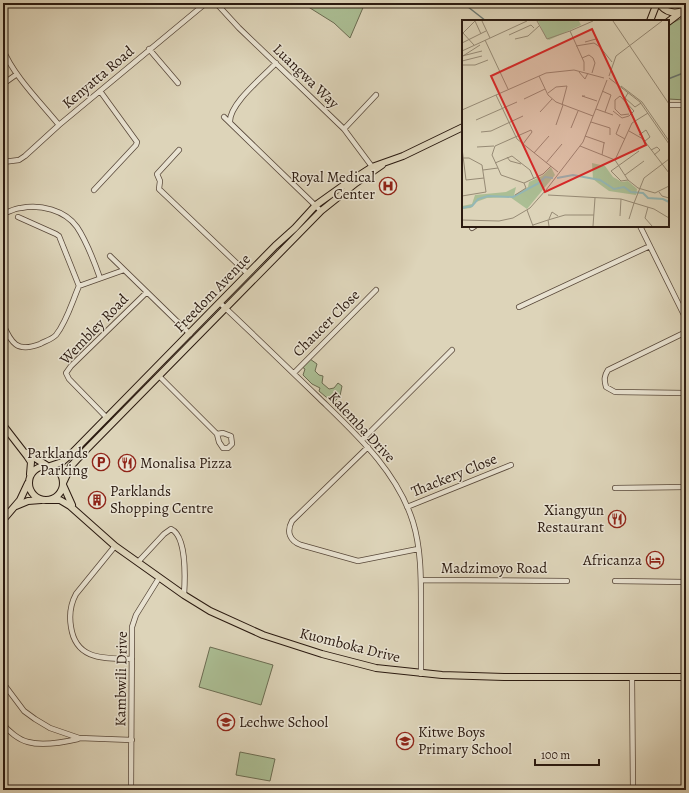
<svg xmlns="http://www.w3.org/2000/svg" width="689" height="793" viewBox="0 0 689 793" font-family="Alegreya,serif">
<style>
.green{fill:#abbe94;stroke:#6b6c52}
.lines{fill:none;stroke-linecap:round;stroke-linejoin:round}
.stream{stroke:#6a7873;stroke-width:1.5}
.minor-casing{stroke:#58483a;stroke-width:6}
.major-casing{stroke:#2b1a10;stroke-width:8}
.minor{stroke:#e9e3d2;stroke-width:4.5}
.major{stroke:#ddd4b9;stroke-width:6}
.labels{text-anchor:middle;stroke-width:3;stroke-linejoin:round;paint-order:stroke}
.street-label{font-size:15px;fill:#2b1a10;stroke:#e9e3d2}
.poi-label{font-size:15px;fill:#2b1a10;stroke:#e9e3d2;text-anchor:end}
.inset-river{fill:none;stroke:#94b7b5;stroke-width:2}
.inset-road{fill:none;stroke:#968a75;stroke-width:1}
.view{fill:#d62828;fill-opacity:0.15;stroke:#d62828;stroke-width:2}
.inset-edge{fill:none;stroke:#2b1a10;stroke-width:2}
</style>
<rect width="100%" height="100%" fill="#ddd4b9"/>
<filter id="stains"><feTurbulence type="fractalNoise" baseFrequency=".005" numOctaves="4"/><feColorMatrix values="0 0 0 0 .2 0 0 0 0 .09 0 0 0 0 .02 0 0 0 .5 -.17"/></filter>
<radialGradient id="worn" r=".72"><stop offset=".6" stop-color="#630" stop-opacity="0"/><stop offset="1" stop-color="#630" stop-opacity=".3"/></radialGradient>
<!-- green -->
<path class="green" d="M302 3H365L350 38 334 23Z
M686 16V100L668 99V25Z
M310 359 317 364 315 371 319 375 323 376 322 383 329 389 334 388 338 383 342 386 340 396 333 403 319 391 320 388 312 384 303 375 305 369 302 367Z
M210 647 273 665 261 705 199 687Z
M240 752 275 759 270 781 236 775Z"/>
<g class="lines">
<!-- stream -->
<path class="stream" d="M463 3 486 21
M668 79 686 72"/>
<defs>
<path id="minor" d="M216 3 239 28 344 129 373 168
M3 49C12 74 42 104 59 125
M149 49 178 83
M3 84 17 74
M668 105H686
M224 117 321 211
M230 122C229 104 263 77 276 63
M344 129 376 95
M179 150 157 174 160 181 159 189 248 274
M3 162 19 160 25 156 59 125 206 3
M94 190 136 145 137 142 100 91
M3 214C9 212 15 208 21 208 40 204 65 210 77 227 87 242 94 261 100 278
M640 226 686 319
M472 228 475 226
M110 256 190 334
M79 286 124 270
M220 303C253 334 286 366 319 398 356 434 397 471 413 522 421 548 421 577 421 604 421 627 421 650 421 674
M519 307 650 246
M3 324C11 343 17 353 40 344 45 341 51 340 56 335 67 321 72 302 79 286L59 236 56 234 18 217
M686 332 608 370C604 376 604 380 606 387L615 392 686 393
M294 373 376 290
M159 376 217 434
M107 418 69 379 66 373 71 366 147 292
M223 433 231 436 232 444 228 448H223L219 442 217 434Z
M362 440 452 350
M368 447 292 521C286 532 290 541 301 545L358 561 418 549
M615 488 686 487
M407 507 511 465
M115 546 76 594C70 605 69 615 71 627 76 661 105 658 132 659
M138 562 164 534 171 529C187 536 185 580 184 595
M421 580 567 581
M615 581 686 582
M632 678 633 790
M3 683 24 711 35 719 50 728 79 738 132 740
M3 724C8 731 19 740 28 742 42 746 65 742 78 739
M131 790 132 627 136 615 159 578"/>
<path id="major" d="M659 3C665 13 676 15 686 9
M650 21 657 3
M668 22 681 12
M3 425 27 456 31 462 30 474
M27 453 46 465
M29 483a17 17 0 1 1 34 0a17 17 0 1 1-34 0Z
M50 466 62 462 70 455 275 246 295 228 316 205 344 185 372 167 403 156 463 127
M63 483 71 466 83 453 321 211 356 183 382 165
M63 485 72 505
M48 500H60L70 506 115 546 184 595 210 611 263 635 322 654 376 668 442 675 504 677H686
M16 506 28 501 41 500
M3 520 20 500 28 483"/>
</defs>
<!-- minor casing -->
<use href="#minor" class="minor-casing"/>
<!-- major casing -->
<use href="#major" class="major-casing"/>
<!-- minor -->
<use href="#minor" class="minor"/>
<!-- major -->
<use href="#major" class="major"/>
</g>
<!-- icons -->
<defs>
<symbol id="hospital-ring" viewBox="-11 -11 22 22"><circle r="9.5" fill="#e9e3d2" stroke="#8f2418" stroke-width="1.5"/><path d="M-5-5h3v3.5h4V-5h3V5h-3V1.5h-4V5h-3Z" fill="#8f2418"/></symbol>
<symbol id="parking-ring" viewBox="-11 -11 22 22"><circle r="9.5" fill="#e9e3d2" stroke="#8f2418" stroke-width="1.5"/><path d="M-3.5-5.5H1a3.5 3.5 0 0 1 0 7H-1V5.5H-3.5ZM-1-3.4V-.6H.8a1.4 1.4 0 0 0 0-2.8Z" fill="#8f2418"/></symbol>
<symbol id="restaurant-ring" viewBox="-11 -11 22 22"><circle r="9.5" fill="#e9e3d2" stroke="#8f2418" stroke-width="1.5"/><path d="M-5-6h1v4h1v-4h1v4h1v-4h1v5L-1.5 .5V6h-2V.5L-5-1ZM5-6V6H3V1.5H1.5Q1.5-4 5-6Z" fill="#8f2418"/></symbol>
<symbol id="building-ring" viewBox="-11 -11 22 22"><circle r="9.5" fill="#e9e3d2" stroke="#8f2418" stroke-width="1.5"/><path d="M-4-6H4V6H1V3H-1V6H-4ZM-2.5-4.3h1.7v1.8h-1.7ZM.8-4.3h1.7v1.8H.8ZM-2.5-1h1.7V.8h-1.7ZM.8-1h1.7V.8H.8Z" fill="#8f2418"/></symbol>
<symbol id="hotel-ring" viewBox="-11 -11 22 22"><circle r="9.5" fill="#e9e3d2" stroke="#8f2418" stroke-width="1.5"/><path d="M-6-4.5h1.5V1H6V5H4.5V3h-9V5H-6ZM-4 0a1.8 1.8 0 1 1 3.6 0ZM.5 0V-2.5h3Q6-2.5 6 0Z" fill="#8f2418"/></symbol>
<symbol id="school-ring" viewBox="-11 -11 22 22"><circle r="9.5" fill="#e9e3d2" stroke="#8f2418" stroke-width="1.5"/><path d="M0-5L7-2L0 1L-7-2ZM-4 1L0 2.5L4 1V4Q0 6-4 4Z" fill="#8f2418"/></symbol>
</defs>
<g fill-rule="evenodd">
<use href="#hospital-ring" x="378" y="176" width="20" height="20"/>
<use href="#parking-ring" x="91" y="452" width="20" height="20"/>
<use href="#restaurant-ring" x="117" y="453" width="20" height="20"/>
<use href="#building-ring" x="87" y="490" width="20" height="20"/>
<use href="#restaurant-ring" x="607" y="509" width="20" height="20"/>
<use href="#hotel-ring" x="645" y="550" width="20" height="20"/>
<use href="#school-ring" x="216" y="712" width="20" height="20"/>
<use href="#school-ring" x="395" y="731" width="20" height="20"/>
</g>
<g class="labels">
<!-- street labels -->
<g class="street-label">
<text transform="translate(306 76) rotate(44)" y="5">Luangwa Way</text>
<text transform="translate(98 77) rotate(-40)" y="5">Kenyatta Road</text>
<text transform="translate(212 293) rotate(-46)" y="5">Freedom Avenue</text>
<text transform="translate(326 323) rotate(-45)" y="5">Chaucer Close</text>
<text transform="translate(94 329) rotate(-46)" y="5">Wembley Road</text>
<text transform="translate(362 427) rotate(47)" y="5">Kalemba Drive</text>
<text transform="translate(454 475) rotate(-22)" y="5">Thackery Close</text>
<text x="494" y="573">Madzimoyo Road</text>
<text transform="translate(350 645) rotate(14)" y="5">Kuomboka Drive</text>
<text transform="translate(121 679) rotate(-89)" y="5">Kambwili Drive</text>
</g>
<!-- poi labels -->
<g class="poi-label">
<text x="375" y="182">Royal Medical<tspan x="375" dy="17">Center</tspan></text>
<text x="88" y="458">Parklands<tspan x="88" dy="17">Parking</tspan></text>
<text x="140" y="468" text-anchor="start">Monalisa Pizza</text>
<text x="110" y="496" text-anchor="start">Parklands<tspan x="110" dy="17">Shopping Centre</tspan></text>
<text x="604" y="515">Xiangyun<tspan x="604" dy="17">Restaurant</tspan></text>
<text x="642" y="565">Africanza</text>
<text x="239" y="727" text-anchor="start">Lechwe School</text>
<text x="418" y="737" text-anchor="start">Kitwe Boys<tspan x="418" dy="17">Primary School</tspan></text>
</g>
</g>
<!-- overview -->
<g transform="translate(462 20)">
<rect width="207" height="207" fill="#ddd4b9"/>
<path d="M76 1H117L119 5 87 20 84 18ZM130 143 143 146 151 157 160 162 166 161 175 169 174 175 147 171 136 163 131 159ZM89 147 93 155 65 189 48 177 25 178 14 182 9 188 0 189V186L10 184 13 175 44 172 54 167 52 176 66 167 67 162 80 156Z" fill="#abbe94"/>
<path class="inset-river" d="M95 158 111 155 138 160 152 169 162 167 169 172 181 173 186 178 201 179 207 182M0 188 10 186 16 179 26 176 51 177 77 163 83 157 91 158"/>
<path class="inset-road" d="M20 1 28 18M75 1 85 19 108 11 122 42V51M151 1 207 84M108 11 131 1M1 13 13 1 19 14M1 13 12 25M47 15 69 5 72 8M53 19 66 16 77 6M23 20 46 69M123 22 134 19 137 25M0 23 24 11M114 26 132 23 138 27 150 42M0 31 65 1M0 36 20 31M1 36 18 25M120 38 127 35 131 38 133 43 130 53M0 41 20 36M0 45H13L26 40M117 52 123 59 126 53M77 56 86 75 94 82 131 96M147 56 154 36 200 1M147 58 178 82 207 124M159 66 180 82 207 121M140 71 149 75 143 92M86 73 94 67 105 66 100 85M166 73 163 78 173 87 179 83M34 75 55 119 96 152M123 76H120L135 81M62 79 83 69M134 89 151 95M0 90 84 53 112 50 142 58M151 91 160 98 167 96 172 91 158 76 153 80V89L159 95 167 94M78 92 90 79M14 100 55 82M129 102 148 108V115M158 104 154 114 163 119M94 105 101 85M109 108 116 91M167 111 181 119 207 153M19 112 29 111 61 96M177 115 184 110 188 117 183 121M123 116 143 123M118 126 153 140 166 160 176 168 193 173 207 166M15 127 32 126M0 128 4 160 22 158M189 130 195 127 198 130 192 135M72 133 87 116M140 135 142 123M45 137 48 141 59 144M0 138H7L20 145 24 172 0 176M153 140 170 103 186 93M33 143 50 136 68 150 72 159M84 143 100 124M36 148 30 135 33 126 69 110 70 112 61 124M21 150 36 148 39 155 62 163 81 154 89 146M163 155 182 141M166 160 159 161 149 151 177 131M84 170 121 122 145 60M197 172 200 176 207 178M53 175 64 168 62 163M86 175 159 179 192 189 207 198M172 183 182 158 207 139M186 187 183 198 190 206M65 190 71 206M158 196 159 179M87 199 90 192 96 196M167 199 172 183M0 200 37 201 51 198 68 188 83 171M86 200 103 195H132M71 205 86 200 87 206M131 206 133 178"/>
<path class="view" d="M130 9 184 125 83 172 29 56Z"/>
<rect width="207" height="207" class="inset-edge"/>
</g>
<!-- margin -->
<rect width="689" height="793" fill="none" stroke="#ddd4b9" stroke-width="16"/>
<rect x="4" y="4" width="681" height="785" fill="none" stroke="#2b1a10" stroke-width="2"/>
<rect x="8" y="8" width="673" height="777" fill="none" stroke="#2b1a10"/>
<!-- scale -->
<path d="M535 759v6h64v-6" fill="none" stroke="#2b1a10" stroke-width="2"/>
<text x="541" y="759" font-size="12" fill="#2b1a10" stroke="#e9e3d2" stroke-width="3" paint-order="stroke">100 m</text>
<rect width="100%" height="100%" filter="url(#stains)"/>
<rect width="100%" height="100%" fill="url(#worn)"/>
</svg>
